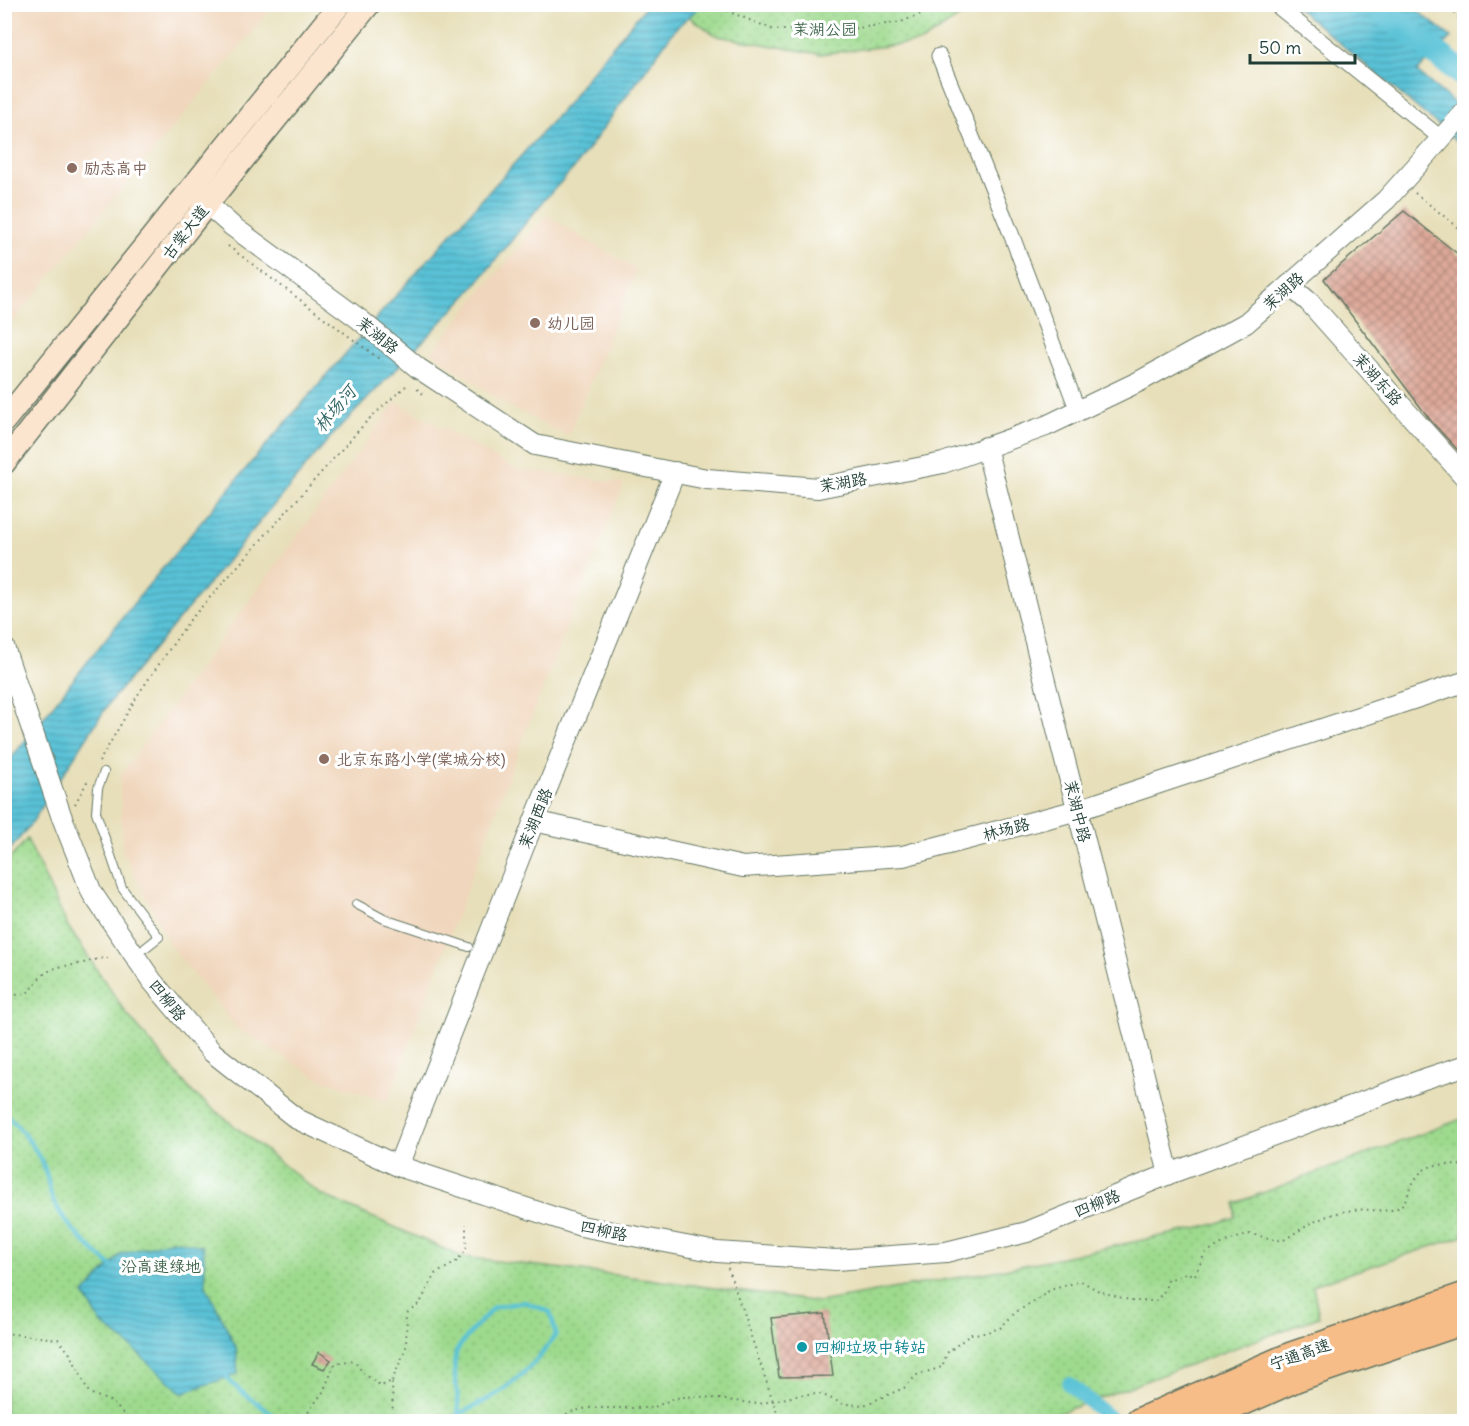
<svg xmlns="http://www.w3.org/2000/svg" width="1469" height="1426" viewBox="0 0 1469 1426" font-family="Delius,'LXGW WenKai TC',sans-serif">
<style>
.built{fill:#f0d6bc}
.park{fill:url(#park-dots);stroke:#5e8c61;stroke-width:1.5}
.water{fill:url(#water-rules);stroke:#3c8086;stroke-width:1.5}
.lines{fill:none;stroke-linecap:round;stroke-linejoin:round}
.stream{stroke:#5ac2d7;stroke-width:4.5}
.canal{stroke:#5ac2d7;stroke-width:15}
.river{stroke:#5ac2d7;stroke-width:26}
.building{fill:url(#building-cross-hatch)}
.service-casing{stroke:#657663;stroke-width:10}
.minor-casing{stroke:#657663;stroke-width:17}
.tertiary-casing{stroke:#657663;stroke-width:22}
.secondary-casing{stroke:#657663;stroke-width:25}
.motorway-casing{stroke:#657663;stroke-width:31}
.path{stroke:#657663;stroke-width:2;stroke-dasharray:1.5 4.5;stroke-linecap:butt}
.service{stroke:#fff;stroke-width:8}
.minor{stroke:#fff;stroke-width:15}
.tertiary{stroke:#fff;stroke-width:20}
.secondary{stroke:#fce5cf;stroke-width:22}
.motorway{stroke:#f7bd88;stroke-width:28}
.education-dot{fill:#8d6e63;stroke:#fff;stroke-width:2}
.culture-dot{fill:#0f9aa8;stroke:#fff;stroke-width:2}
.labels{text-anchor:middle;stroke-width:6;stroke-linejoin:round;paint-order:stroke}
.park-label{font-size:16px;fill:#3f644a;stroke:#fff}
.education-label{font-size:16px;fill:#785e54;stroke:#fff;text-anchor:start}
.street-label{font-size:16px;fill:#1f3d34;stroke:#fff}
.culture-label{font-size:16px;fill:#0d838f;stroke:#fff;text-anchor:start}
.water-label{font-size:18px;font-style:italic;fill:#316565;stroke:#fff}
</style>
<defs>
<pattern id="park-dots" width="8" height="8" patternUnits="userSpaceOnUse" patternTransform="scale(1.5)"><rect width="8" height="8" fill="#9eda8e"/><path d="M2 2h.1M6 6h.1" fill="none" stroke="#88bc7b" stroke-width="1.8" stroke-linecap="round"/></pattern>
<pattern id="water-rules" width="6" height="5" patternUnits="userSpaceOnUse" patternTransform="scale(1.5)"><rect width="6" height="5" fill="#5ac2d7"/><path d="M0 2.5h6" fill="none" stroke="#4a9faf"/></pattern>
<pattern id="building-cross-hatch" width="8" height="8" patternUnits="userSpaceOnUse" patternTransform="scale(1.5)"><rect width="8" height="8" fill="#dea99a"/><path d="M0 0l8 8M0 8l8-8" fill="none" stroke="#b38b7e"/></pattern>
</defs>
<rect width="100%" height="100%" fill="#fff"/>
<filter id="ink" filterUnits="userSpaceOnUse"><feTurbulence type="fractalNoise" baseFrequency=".0167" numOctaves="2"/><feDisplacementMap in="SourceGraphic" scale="12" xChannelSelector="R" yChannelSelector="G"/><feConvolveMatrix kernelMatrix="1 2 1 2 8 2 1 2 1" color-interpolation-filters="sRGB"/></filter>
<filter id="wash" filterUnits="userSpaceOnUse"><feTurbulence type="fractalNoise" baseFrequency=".008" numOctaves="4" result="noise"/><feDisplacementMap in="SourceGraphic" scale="24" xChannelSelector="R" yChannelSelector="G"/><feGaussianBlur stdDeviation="1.35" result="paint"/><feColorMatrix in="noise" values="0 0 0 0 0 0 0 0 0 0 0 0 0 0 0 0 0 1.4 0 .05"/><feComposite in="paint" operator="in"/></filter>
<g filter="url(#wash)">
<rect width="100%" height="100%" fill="#e7dfb9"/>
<!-- built -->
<path class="built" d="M5 4 274 5 5 331 4 5Z
M546 216 637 270 568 436 505 404 432 352 479 294Z
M396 402 515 469 624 483 521 743 388 1102 316 1077 237 1028 170 945 123 851 120 776Z"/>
<!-- park -->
<path class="park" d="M672 5H978L921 42 820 54 717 36Z
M27 839 67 925 126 1013 193 1093 320 1194 462 1257 633 1277 819 1302 1000 1270 1209 1226 1235 1217V1203L1464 1118V1236L1313 1285 1319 1317 1037 1421 5 1422 4 865Z"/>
<!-- water -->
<path class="water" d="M647 5H702L676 28 575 167 545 199 469 293 328 440 109 703 31 824 5 856V766L142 593 254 459 393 299 570 101 587 77Z
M1294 5H1410L1451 37 1417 72 1464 111V147Z
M173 1240 203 1246 206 1286 236 1347 238 1374 182 1393 123 1340 101 1323 84 1294 121 1254Z"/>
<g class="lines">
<!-- stream -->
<path class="stream" d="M4 1112C21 1129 39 1150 46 1173 49 1183 49 1195 55 1204 70 1231 91 1249 114 1268
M224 1373C238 1395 263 1403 280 1422
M456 1422C464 1405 450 1375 456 1353 458 1344 486 1316 494 1307L525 1302 550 1312 556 1334C531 1373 501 1395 459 1414"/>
<!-- canal -->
<path class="canal" d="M1069 1384 1114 1422"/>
<!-- river -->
<path class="river" d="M1374 4 1464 75"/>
</g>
<g id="blocks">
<!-- building -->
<path class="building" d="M1404 211 1464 259V457L1431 421 1324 279Z
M825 1313 833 1376 779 1377 771 1318Z
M319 1352 331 1360 324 1369 312 1364Z"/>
</g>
</g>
<g filter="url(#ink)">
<use href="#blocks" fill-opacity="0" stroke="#657663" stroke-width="1.5"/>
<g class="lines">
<defs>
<path id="service" d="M104 772 98 788 96 812 122 888 159 937 145 948
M356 904 384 919 469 947"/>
<path id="minor" d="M1275 4 1442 139
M939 56 1010 231 1078 411"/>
<path id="tertiary" d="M197 195 232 226 359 319 418 368 535 445 707 479 818 488 943 463 1046 426 1140 381 1246 323 1386 200 1464 113
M1289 285 1309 302 1464 476
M986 447 1169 1174
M4 647 61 815 92 893 152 981 212 1052 297 1119 398 1166 581 1226 717 1252 836 1260 946 1252 1027 1232 1169 1174 1424 1079 1464 1066
M534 821 743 867 903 856 1078 810 1464 682
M398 1166 534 821 675 472"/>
<path id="secondary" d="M4 421 340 4
M4 463 207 204 369 4"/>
<path id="motorway" d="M1140 1422 1290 1357 1464 1297
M1195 1422 1297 1377 1464 1320"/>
</defs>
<!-- service casing -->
<use href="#service" class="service-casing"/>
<!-- minor casing -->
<use href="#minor" class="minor-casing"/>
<!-- tertiary casing -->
<use href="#tertiary" class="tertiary-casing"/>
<!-- secondary casing -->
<use href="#secondary" class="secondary-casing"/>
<!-- motorway casing -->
<use href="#motorway" class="motorway-casing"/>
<!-- path -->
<path class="path" d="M710 4 772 29 822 33 901 22 945 4
M1445 4 1460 19
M1415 193 1464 232
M228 246 382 361
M417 389 426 396
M99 762 139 693 189 621 367 421 409 383
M75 804 88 780
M4 994C41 999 27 981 51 970 61 965 70 966 79 964 89 962 97 958 108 958
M728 1268 780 1422
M4 1333 58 1339 71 1355 89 1393 112 1402 132 1422
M392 1381 406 1348 407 1312 420 1303 435 1274 455 1263 466 1250V1224
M301 1422 323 1392 335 1364 354 1361 363 1373 381 1386 392 1381 393 1422
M550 1422 571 1412 587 1408H652L675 1398 696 1396 758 1404 805 1394H821L843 1404 864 1405 904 1388 917 1375 942 1367 947 1353 971 1334 984 1333 1000 1328 1016 1312 1037 1300 1050 1290 1081 1281 1099 1291 1132 1301H1156L1165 1290 1167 1281 1186 1273 1195 1275 1205 1253 1225 1242 1250 1234 1282 1241C1307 1226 1322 1214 1353 1210 1367 1208 1380 1213 1395 1209 1413 1204 1406 1170 1437 1165 1446 1164 1455 1166 1464 1165"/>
<!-- service -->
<use href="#service" class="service"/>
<!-- minor -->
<use href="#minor" class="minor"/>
<!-- tertiary -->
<use href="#tertiary" class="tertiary"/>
<!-- secondary -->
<use href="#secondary" class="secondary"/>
<!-- motorway -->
<use href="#motorway" class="motorway"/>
</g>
</g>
<!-- markers -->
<g class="education-dot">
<circle cx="72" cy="168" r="6"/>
<circle cx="535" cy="323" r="6"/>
<circle cx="324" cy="759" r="6"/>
</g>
<circle class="culture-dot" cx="802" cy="1347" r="6"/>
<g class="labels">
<!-- park labels -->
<g class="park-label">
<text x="825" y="35">茉湖公园</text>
<text x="161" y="1272">沿高速绿地</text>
</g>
<!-- education labels -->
<g class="education-label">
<text x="84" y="174">励志高中</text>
<text x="547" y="329">幼儿园</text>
<text x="336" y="765">北京东路小学(棠城分校)</text>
</g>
<!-- street labels -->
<g class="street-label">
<text transform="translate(185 232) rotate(-52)" y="6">古棠大道</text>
<text transform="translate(1283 291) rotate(-42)" y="6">茉湖路</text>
<text transform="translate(378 335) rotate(39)" y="6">茉湖路</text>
<text transform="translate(1378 379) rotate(48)" y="6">茉湖东路</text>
<text transform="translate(843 482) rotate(-10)" y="6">茉湖路</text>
<text transform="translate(1078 811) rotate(76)" y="6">茉湖中路</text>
<text transform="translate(535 818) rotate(-68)" y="6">茉湖西路</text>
<text transform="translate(1006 829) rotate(-15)" y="6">林场路</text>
<text transform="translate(168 1000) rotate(51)" y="6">四柳路</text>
<text transform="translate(1097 1203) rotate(-22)" y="6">四柳路</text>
<text transform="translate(604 1230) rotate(12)" y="6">四柳路</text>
<text transform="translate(1300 1354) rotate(-20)" y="6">宁通高速</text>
</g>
<!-- culture labels -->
<g class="culture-label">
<text x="814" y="1353">四柳垃圾中转站</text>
</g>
<!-- water labels -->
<g class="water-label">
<text transform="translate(335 409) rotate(-50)" y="6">林场河</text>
</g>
</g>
<!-- margin -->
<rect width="1469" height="1426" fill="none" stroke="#fff" stroke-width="24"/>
<!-- scale -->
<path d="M1250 54v9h105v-9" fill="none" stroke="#1f3d34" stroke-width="3"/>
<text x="1259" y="54" font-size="18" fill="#1f3d34" stroke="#ffffff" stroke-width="4.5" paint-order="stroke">50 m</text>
</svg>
